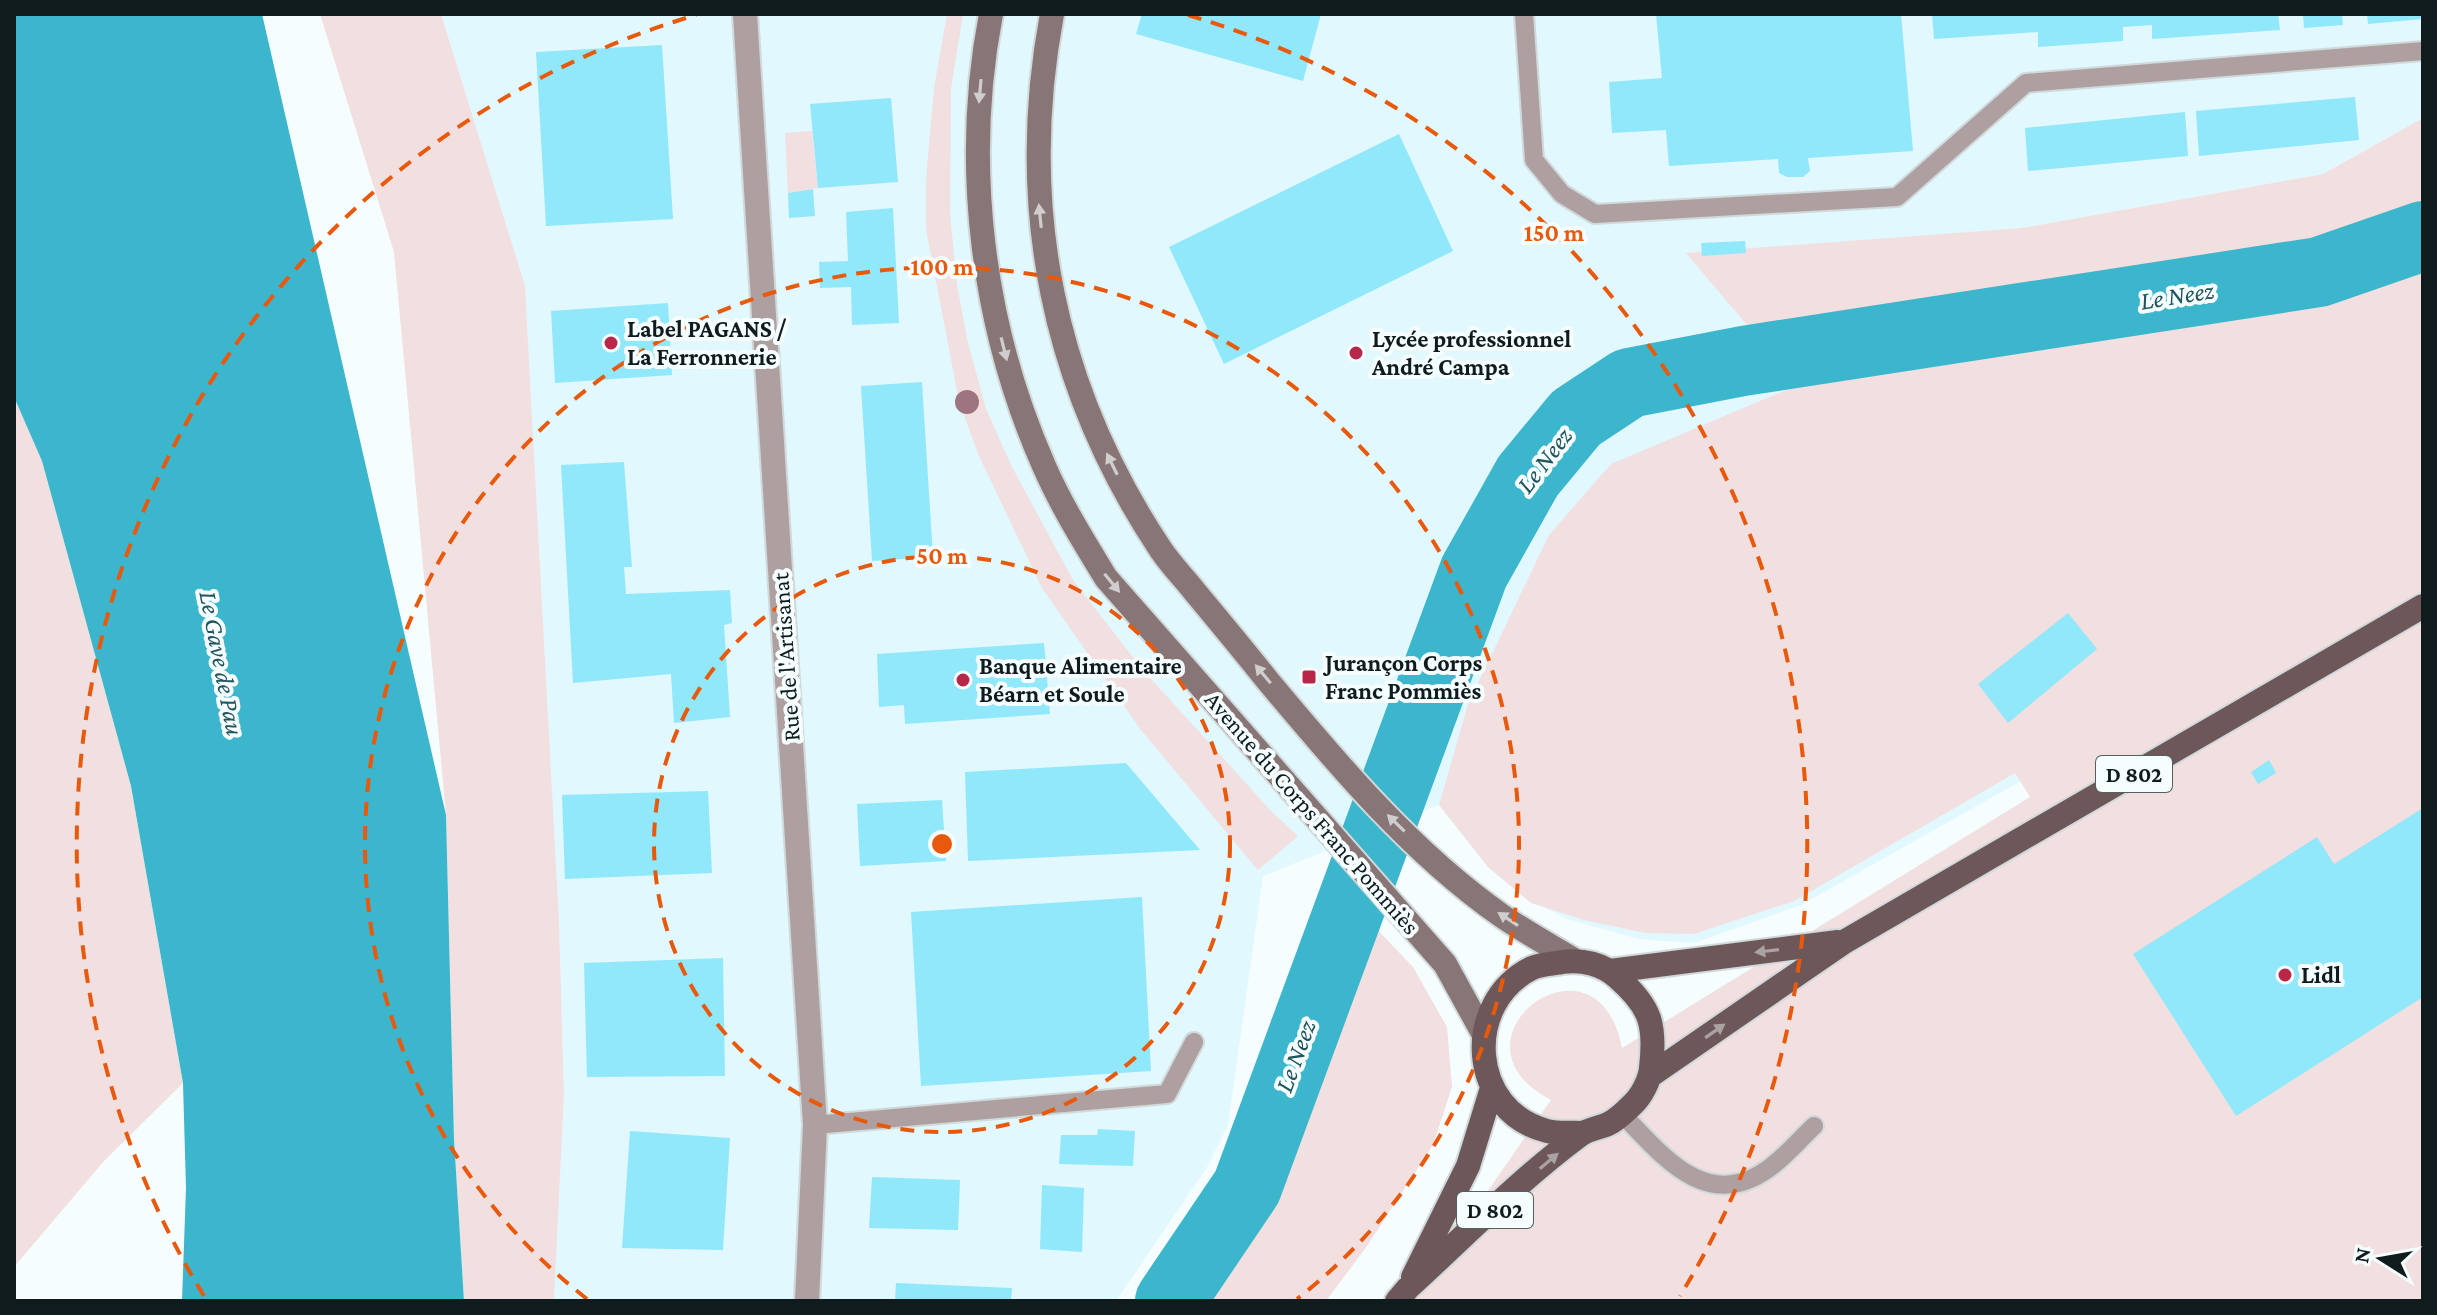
<svg xmlns="http://www.w3.org/2000/svg" width="2437" height="1315" viewBox="0 0 2437 1315" font-family="'Crimson Pro',serif">
<style>
.built{fill:#e0f8fe}
.green{fill:#f2dfe0}
.water{fill:#3bb6cc}
.lines{fill:none;stroke-linecap:round;stroke-linejoin:round}
.river{stroke:#3bb6cc;stroke-width:70}
.building{fill:#91e8fa}
.lane-casing{stroke:#d1d9da;stroke-width:22}
.street-casing{stroke:#d1d9da;stroke-width:28}
.secondary-casing{stroke:#d1d9da;stroke-width:28}
.primary-casing{stroke:#d1d9da;stroke-width:28}
.lane{stroke:#aea0a1;stroke-width:18}
.street{stroke:#aea0a1;stroke-width:24}
.secondary{stroke:#887576;stroke-width:24}
.primary{stroke:#6d5759;stroke-width:24}
.tree{fill:#9e7481}
.oneway{fill:#d0cdce}
.oneway2{fill:#aba2a3}
.ring{fill:none;stroke:#e8590c;stroke-width:4;stroke-dasharray:14 10}
.poi-dot{fill:#b8274a;stroke:#f6fdfe;stroke-width:3}
.labels{text-anchor:middle;stroke-width:8;stroke-linejoin:round;paint-order:stroke}
.shield{fill:#f6fdfe;stroke:#545f60;stroke-width:2}
.shield-label{font-size:22px;font-weight:bold;fill:#0f1b1d}
.poi-label{font-size:24px;font-weight:bold;fill:#0f1b1d;stroke:#f6fdfe;text-anchor:start}
.street-label{font-size:24px;fill:#0f1b1d;stroke:#f6fdfe}
.water-label{font-size:26px;font-style:italic;fill:#21545d;stroke:#f6fdfe}
.centre{fill:#e8590c;stroke:#f6fdfe;stroke-width:4}
.ring-label{font-size:24px;text-anchor:middle;font-weight:bold;fill:#e8590c;stroke:#f6fdfe;stroke-width:8;stroke-linejoin:round;paint-order:stroke}
</style>
<rect width="100%" height="100%" fill="#f6fdfe"/>
<!-- built -->
<path class="built" d="M441 14H2423V118L2323 174 2022 228 1687 254 1799 385 2021 781 1801 905 1694 943 1639 939 1567 919 1524 897 1488 867 1439 805 1263 876 1228 1125 1207 1167 1116 1301H554L564 1095 559 921 525 287Z"/>
<!-- green -->
<path class="green" d="M320 14H441L525 286 559 921 564 1095 554 1301H464L454 1139 446 815 394 252Z
M947 14H963L951 89 950 214 957 285 968 343 986 409 1012 467 1073 580 1142 669 1273 813 1298 836 1258 870 1141 730 1042 588 978 454 959 401 926 229V179L934 88Z
M2423 118V1301H1411L1551 1100C1436 1040 1597 919 1622 1048L2030 797 2015 773 1794 901 1694 934 1645 933 1584 920 1531 903 1488 867 1439 805 1468 704 1549 535 1611 464 1798 385 1686 253 2022 228 2323 174Z
M812 131 818 188 788 193 785 133Z
M14 397 42 461 131 786 183 1083 104 1161 14 1267Z
M1370 922 1413 967 1447 1027 1452 1087 1433 1145 1367 1246 1326 1301H1207L1257 1219Z"/>
<!-- water -->
<path class="water" d="M14 14H262L446 815 454 1139 464 1301H182L186 1188 183 1083 131 786 42 461 14 397Z"/>
<g class="lines">
<!-- river -->
<path class="river" d="M1170 1301 1247 1187 1474 572 1528 476 1576 418 1629 383 1743 361 2319 272 2423 236"/>
</g>
<!-- building -->
<path class="building" d="M1142 14H1321L1303 81 1136 34Z
M1656 14H1901L1913 151 1808 158 1810 171 1803 177H1787L1779 173 1778 159 1669 166 1666 130 1612 133 1609 82 1662 78Z
M1932 14H2278L2280 30 2152 39V25L2123 27V41L2038 47V32L1934 39Z
M2303 14H2342L2343 25 2304 28Z
M2367 14H2423V19L2368 24Z
M662 45 673 219 546 226 536 52Z
M2355 97 2359 140 2199 156 2196 111Z
M891 98 898 182 818 188 810 104Z
M2185 112 2188 156 2028 171 2025 128Z
M1399 134 1453 251 1224 364 1169 247Z
M813 189 815 216 789 218 788 193Z
M893 208 899 323 852 325 851 287 820 288 819 262 848 261 846 212Z
M1745 241 1746 253 1702 256 1701 243Z
M668 303 672 375 555 383 551 311Z
M922 382 933 557 872 561 861 386Z
M624 462 632 567H624L626 594 730 590 732 623 724 625 730 717 674 723 671 674 573 683 561 465Z
M2068 613 2097 649 2008 723 1978 684Z
M1044 643 1050 714 905 724 904 705 879 707 877 654Z
M2269 760 2276 773 2258 784 2251 772Z
M1126 763 1200 850 968 861 965 772Z
M708 791 712 873 565 879 562 795Z
M942 800 946 861 860 866 857 804Z
M2423 808V997L2236 1116 2133 954 2317 837 2334 864Z
M1142 897 1151 1071 921 1086 911 912Z
M723 958 725 1076 587 1077 584 963Z
M1098 1129 1135 1131 1133 1166 1059 1164 1061 1135H1097Z
M630 1131 730 1138 723 1250 622 1248Z
M872 1177 960 1180 958 1230 869 1228Z
M1042 1185 1084 1188 1082 1252 1040 1249Z
M896 1283 1012 1288 1011 1301H895Z"/>
<g class="lines">
<defs>
<path id="lane" d="M1524 14 1534 160 1562 194 1595 214 1897 197 2026 83 2423 51
M1622 1114C1662 1155 1706 1213 1768 1169 1785 1157 1799 1140 1814 1126
M815 1125 1167 1094 1194 1042"/>
<path id="street" d="M745 14 815 1125 807 1301"/>
<path id="secondary" d="M991 14C962 164 982 326 1044 466 1061 505 1084 542 1106 578L1445 964 1483 1033
M1052 14C1016 206 1053 388 1161 550 1171 565 1184 578 1195 592 1220 622 1244 651 1268 681 1338 765 1412 853 1502 916 1525 932 1551 946 1574 960"/>
<path id="primary" d="M1610 971 1838 942
M1651 1075 1844 942 2423 606
M1413 1277 1468 1166 1492 1088
M1397 1301 1408 1288C1464 1237 1519 1180 1580 1135 1588 1129 1599 1128 1608 1124 1617 1120 1625 1112 1632 1105 1641 1097 1650 1080 1651 1068 1656 1025 1651 1007 1618 978 1603 964 1582 959 1562 962 1553 964 1541 964 1532 968 1462 1003 1469 1111 1547 1131 1558 1134 1572 1132 1583 1133"/>
</defs>
<!-- lane casing -->
<use href="#lane" class="lane-casing"/>
<!-- street casing -->
<use href="#street" class="street-casing"/>
<!-- secondary casing -->
<use href="#secondary" class="secondary-casing"/>
<!-- primary casing -->
<use href="#primary" class="primary-casing"/>
<!-- lane -->
<use href="#lane" class="lane"/>
<!-- street -->
<use href="#street" class="street"/>
<!-- secondary -->
<use href="#secondary" class="secondary"/>
<!-- primary -->
<use href="#primary" class="primary"/>
</g>
<!-- trees -->
<circle class="tree" cx="967" cy="402" r="12"/>
<!-- one-way arrows -->
<defs><path id="oneway-solid" d="M-6-.8H1V-3.2L6.5 0L1 3.2V.8H-6Z" transform="scale(2)"/></defs>
<g class="oneway">
<use href="#oneway-solid" transform="translate(980 91) rotate(95)"/>
<use href="#oneway-solid" transform="translate(1040 216) rotate(-96)"/>
<use href="#oneway-solid" transform="translate(1004 349) rotate(76)"/>
<use href="#oneway-solid" transform="translate(1112 464) rotate(-116)"/>
<use href="#oneway-solid" transform="translate(1112 583) rotate(51)"/>
<use href="#oneway-solid" transform="translate(1263 674) rotate(-130)"/>
<use href="#oneway-solid" transform="translate(1396 823) rotate(-136)"/>
<use href="#oneway-solid" transform="translate(1508 919) rotate(-147)"/>
</g>
<g class="oneway2">
<use href="#oneway-solid" transform="translate(1767 951) rotate(173)"/>
<use href="#oneway-solid" transform="translate(1715 1031) rotate(-35)"/>
<use href="#oneway-solid" transform="translate(1549 1161) rotate(-40)"/>
</g>
<!-- distance rings -->
<g class="ring">
<circle cx="942" cy="844" r="288"/>
<path d="M587 1299A577 577 0 1 1 1297 1299"/>
<path d="M204 1296A865 865 0 0 1 696 15M1188 15A865 865 0 0 1 1680 1296"/>
</g>
<!-- markers -->
<g class="poi-dot">
<circle cx="611" cy="343" r="8"/>
<circle cx="1356" cy="353" r="8"/>
<rect x="1301" y="669" width="16" height="16" rx="4"/>
<circle cx="963" cy="680" r="8"/>
<circle cx="2285" cy="975" r="8"/>
</g>
<g class="labels">
<!-- shield labels -->
<g class="shield">
<rect x="2096" y="756" width="76" height="36" rx="6"/>
<rect x="1457" y="1192" width="76" height="36" rx="6"/>
</g>
<g class="shield-label">
<text x="2134" y="782">D 802</text>
<text x="1495" y="1218">D 802</text>
</g>
<!-- poi labels -->
<g class="poi-label">
<text x="627" y="337">Label PAGANS /<tspan x="627" dy="28">La Ferronnerie</tspan></text>
<text x="1372" y="347">Lycée professionnel<tspan x="1372" dy="28">André Campa</tspan></text>
<text x="1325" y="671">Jurançon Corps<tspan x="1325" dy="28">Franc Pommiès</tspan></text>
<text x="979" y="674">Banque Alimentaire<tspan x="979" dy="28">Béarn et Soule</tspan></text>
<text x="2301" y="983">Lidl</text>
</g>
<!-- street labels -->
<g class="street-label">
<text transform="translate(786 657) rotate(-94)" y="8">Rue de l'Artisanat</text>
<text transform="translate(1312 813) rotate(49)" y="8">Avenue du Corps Franc Pommiès</text>
</g>
<!-- water labels -->
<g class="water-label">
<text transform="translate(2177 295) rotate(-9)" y="9">Le Neez</text>
<text transform="translate(1544 460) rotate(-53)" y="9">Le Neez</text>
<text transform="translate(222 663) rotate(79)" y="9">Le Gave de Pau</text>
<text transform="translate(1295 1056) rotate(-70)" y="9">Le Neez</text>
</g>
</g>
<circle cx="942" cy="844" r="12" class="centre"/>
<g class="ring-label">
<text x="1554" y="241">150 m</text>
<text x="942" y="275">100 m</text>
<text x="942" y="564">50 m</text>
</g>
<!-- border -->
<rect width="2437" height="1315" fill="none" stroke="#0f1b1d" stroke-width="32"/>
<!-- north arrow -->
<g transform="translate(2381 1259) rotate(281)" stroke="#f6fdfe" stroke-width="6" paint-order="stroke">
<path d="M0-6L14 30L0 20L-14 30Z" fill="#0f1b1d"/>
<text y="-12" font-size="22" font-weight="bold" text-anchor="middle" fill="#0f1b1d">N</text>
</g>
</svg>
